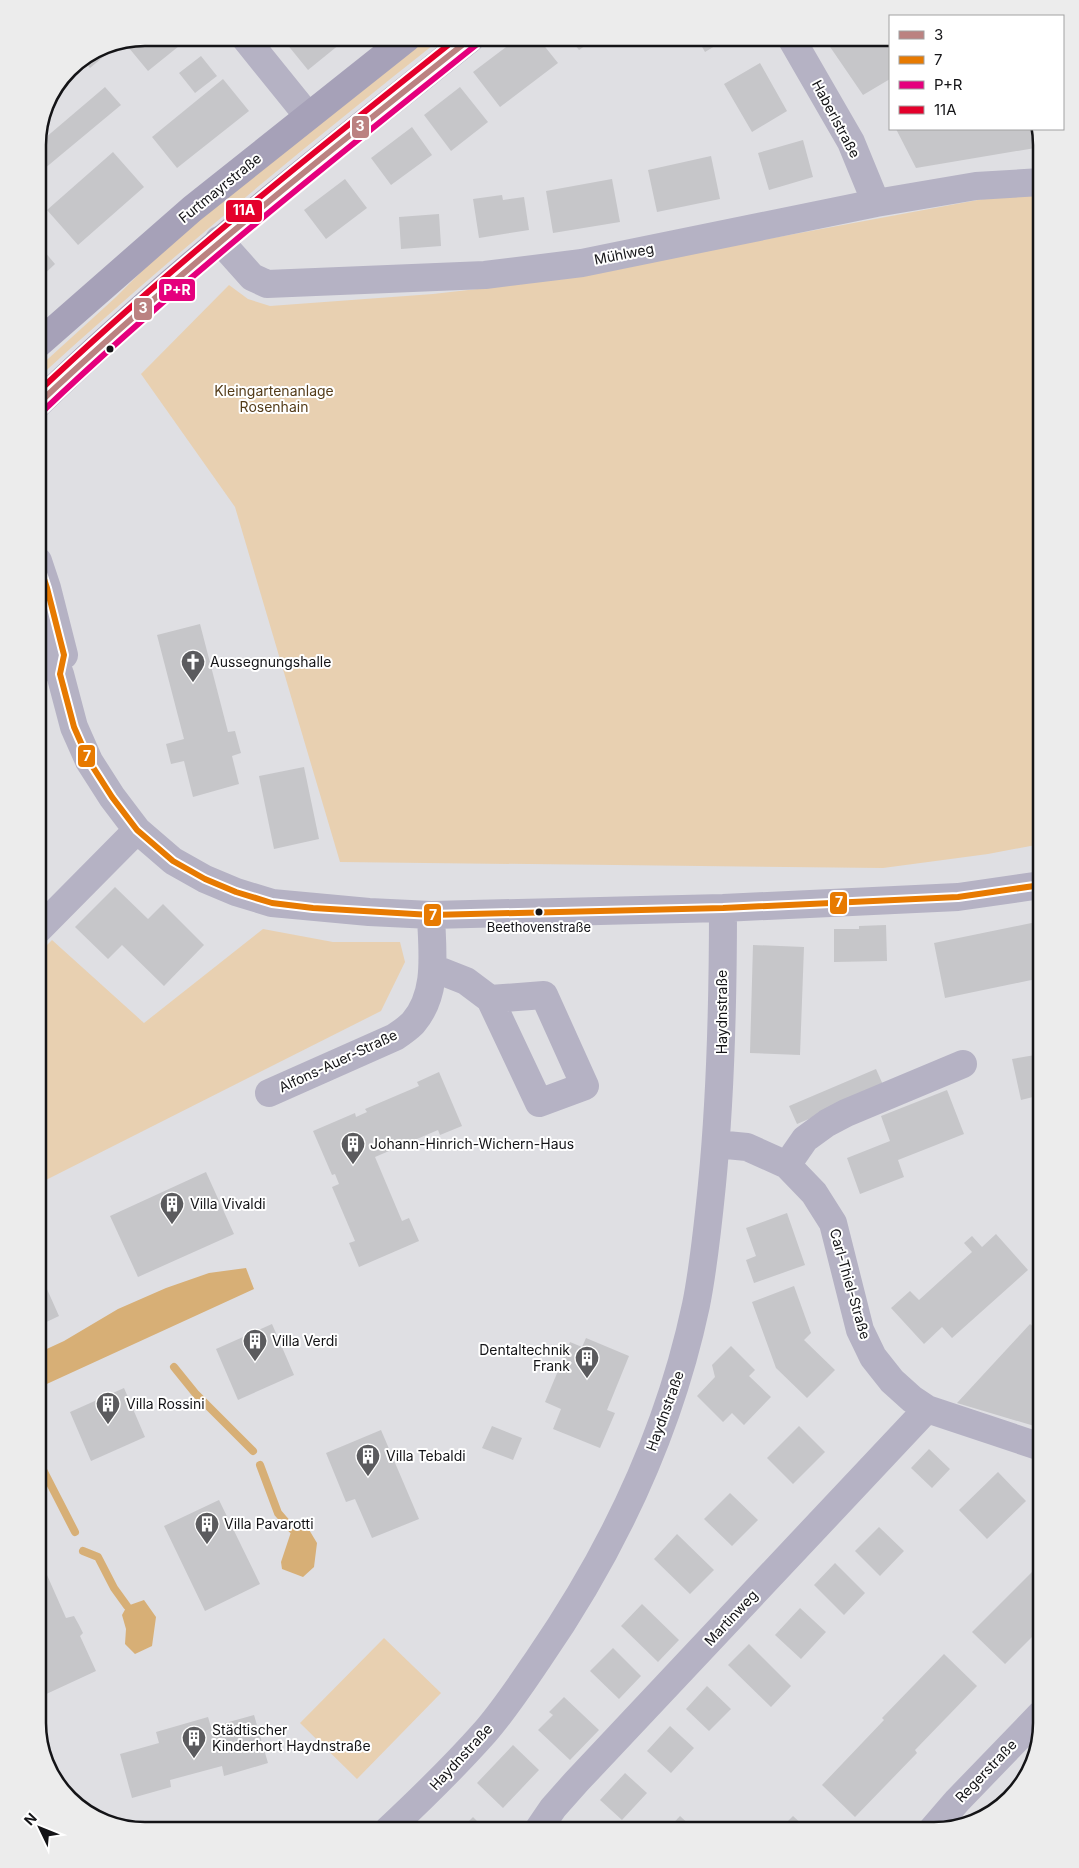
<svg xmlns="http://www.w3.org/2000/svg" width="1079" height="1868" viewBox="0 0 1079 1868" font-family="Inter,sans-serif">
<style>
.green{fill:#e8d0b1}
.water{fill:#d7af76}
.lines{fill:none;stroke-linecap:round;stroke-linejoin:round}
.stream{stroke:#d7af76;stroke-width:8}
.building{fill:#c6c6c9}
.minor{stroke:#b5b2c4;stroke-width:28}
.major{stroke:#a6a1b8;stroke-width:28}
.bus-1-casing{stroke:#fff;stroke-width:10}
.bus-2-casing{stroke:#fff;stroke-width:10}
.bus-3-casing{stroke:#fff;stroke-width:10}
.bus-4-casing{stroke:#fff;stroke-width:10}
.bus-1{stroke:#bb8281;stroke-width:6}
.bus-2{stroke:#e77a01;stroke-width:6}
.bus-3{stroke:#e5007d;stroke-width:6}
.bus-4{stroke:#e4002b;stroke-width:6}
.bus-dot{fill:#141417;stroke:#fff;stroke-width:2}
.labels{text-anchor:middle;stroke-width:4;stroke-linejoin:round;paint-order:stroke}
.bus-label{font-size:13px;fill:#141417;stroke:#fff}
.street-label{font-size:14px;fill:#141417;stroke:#fff}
.park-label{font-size:14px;fill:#543c19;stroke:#fff}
.poi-label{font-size:14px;fill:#141417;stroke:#fff;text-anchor:start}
.rim{fill:none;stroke:#141417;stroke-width:2.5}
.line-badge{stroke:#fff;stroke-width:2}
.badge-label{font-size:14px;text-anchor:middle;font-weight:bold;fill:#fff}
</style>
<rect width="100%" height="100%" fill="#dfdfe3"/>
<!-- green -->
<path class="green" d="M424 38H442C304 147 168 259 38 378V368L116 297 149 264 205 214Z
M1041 195V844L988 854 883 868 340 862 235 507 141 374 229 285 248 299 270 306 433 294 531 283 983 199Z
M263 929 333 942H400L405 962 381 1011 38 1184V954L52 940 144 1023Z
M384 1638 441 1693 357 1779 300 1723Z"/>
<!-- water -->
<path class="water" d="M246 1268 254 1289 38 1388V1353L64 1341 118 1309 166 1288 209 1273Z
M308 1528 317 1543 314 1567 303 1577 282 1569 281 1562 292 1529Z
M144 1600 156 1617 152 1646 135 1654 125 1644 126 1629 122 1615 127 1606Z"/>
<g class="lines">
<!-- stream -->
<path class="stream" d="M174 1367 195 1393 253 1451
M38 1460 75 1532
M260 1465 278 1513 292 1529
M83 1551 98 1557 114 1588 127 1606"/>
</g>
<!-- building -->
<path class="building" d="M145 38H189L148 71 124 42Z
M282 38H335L340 44 308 70Z
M518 38H538L558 63 500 107 473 72Z
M569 38H596L579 50Z
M697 38H728L705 52Z
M824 38H890V79L863 95Z
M104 46 109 52 90 68 83 59Z
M201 56 217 76 195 93 179 73Z
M760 63 787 111 752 132 724 84Z
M223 79 249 111 177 168 152 137Z
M105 87 121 105 38 174V144Z
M460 87 488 122 451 151 424 115Z
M412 127 432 155 391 185 371 158Z
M896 129H1035L1040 136 1041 147 916 168Z
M803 140 813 177 769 190 758 153Z
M113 152 144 187 78 245 47 210Z
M711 156 720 199 657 212 648 170Z
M345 179 367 208 326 239 304 210Z
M612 179 620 222 553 233 546 191Z
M502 195 503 200 524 197 529 230 479 238 473 199Z
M439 214 441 246 401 249 399 217Z
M38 244 55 264 38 280Z
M200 624 228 732 235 731 241 753 232 756 239 784 193 797 184 761 171 764 166 744 184 739 157 635Z
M304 767 319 839 274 849 259 776Z
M115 887 148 919 163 904 204 945 164 986 122 945 108 959 75 927Z
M1041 921V978L945 998 934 943Z
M886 925 887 961 834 962V929H859V926Z
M753 945 804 947 800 1055 750 1053Z
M1041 1054V1095L1021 1100 1012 1059Z
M876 1069 884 1087 797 1124 789 1106Z
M439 1072 462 1126 440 1135 438 1130 375 1157 402 1221 409 1218 419 1241 359 1267 349 1243 355 1241 332 1187 339 1184 335 1174 332 1175 313 1131 355 1113 356 1117 367 1112 365 1109 419 1086 417 1082Z
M947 1090 964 1134 898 1160 904 1177 860 1194 847 1158 890 1141 881 1116Z
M206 1172 234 1234 138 1277 110 1216Z
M1041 1179V1203H1039L1034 1181Z
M787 1213 805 1265 754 1283 746 1260 756 1256 746 1228Z
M996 1234 1028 1270 952 1338 942 1327 924 1344 891 1308 910 1291 919 1300 972 1252 964 1243 972 1236 982 1247Z
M38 1269 59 1316 38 1326Z
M794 1286 811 1333 804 1340 835 1370 807 1398 776 1368 752 1302Z
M272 1324 294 1375 238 1400 216 1349Z
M1030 1324 1041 1333V1428L957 1403Z
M586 1338 629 1356 607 1410 615 1413 600 1448 553 1429 561 1409 545 1402 570 1342 582 1347Z
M731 1346 755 1370 749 1376 771 1397 744 1425 732 1413 723 1422 697 1396 715 1377 712 1365Z
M124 1388 145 1437 91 1461 70 1412Z
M492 1426 522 1438 513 1460 482 1448Z
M799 1426 825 1452 793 1484 767 1458Z
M381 1430 419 1519 372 1538 355 1499 346 1502 326 1453Z
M929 1449 950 1469 932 1488 911 1468Z
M998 1472 1026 1501 987 1539 959 1510Z
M730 1493 758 1520 732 1546 704 1519Z
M219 1500 260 1584 205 1611 164 1526Z
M879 1527 904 1551 880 1576 855 1551Z
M677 1534 714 1570 690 1594 654 1559Z
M1041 1559V1628L1005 1664 972 1632 1035 1569 1034 1567Z
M835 1563 865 1593 844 1615 814 1585Z
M47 1575 66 1618 74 1616 79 1625 83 1633 80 1636 96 1671 42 1696 38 1685V1580Z
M642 1604 679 1640 658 1662 621 1626Z
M800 1608 826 1632 801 1659 775 1635Z
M749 1644 791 1686 771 1707 728 1665Z
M613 1648 641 1676 619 1699 590 1671Z
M944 1654 977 1686 915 1750 917 1753 855 1817 822 1785 884 1720 882 1718Z
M707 1686 731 1709 709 1731 686 1709Z
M564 1697 599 1730 570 1760 538 1730 553 1715 549 1712Z
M254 1715 268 1763 224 1776 222 1766 170 1780 171 1787 132 1798 120 1754 159 1743 156 1732 208 1717 211 1727Z
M670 1726 694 1748 671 1773 647 1751Z
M513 1745 539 1770 503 1808 477 1783Z
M625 1773 647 1793 622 1820 600 1800Z
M680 1816 695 1830H667Z
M793 1816 808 1830H779Z
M473 1817 486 1830H460Z"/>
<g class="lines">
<!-- minor -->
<path class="minor" d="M245 38 308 116
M791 38 851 142 876 203
M219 240 252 277 267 284 485 275 582 263 876 203 976 186 1041 182
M38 561 47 588 64 655
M38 627 46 660 60 674 74 727 89 761 112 797 137 830 173 861 205 879 236 892 272 903 369 912 431 915 723 908 958 897 1041 885
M38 930 137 830
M433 968 466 981 490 999 539 1103 585 1086 544 995 490 999
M269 1093 395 1037C401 1033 408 1028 413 1023 439 993 432 951 431 915
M716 1144 747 1147 787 1165 814 1193 833 1223 860 1330 873 1357 892 1381 912 1399 927 1409 1041 1447
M787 1165 805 1139 827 1123 846 1113 963 1064
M388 1830C421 1799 454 1767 485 1732 505 1709 522 1683 539 1658 612 1552 669 1432 696 1305 704 1265 708 1224 712 1184 721 1092 723 1000 723 908
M538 1830 553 1808 577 1781 927 1409
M932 1830 957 1801 1041 1714"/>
<!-- major -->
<path class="major" d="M38 344 192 209 407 38
M38 404C174 272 323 156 471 38"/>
<defs>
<path id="bus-1" d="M38 404C176 274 323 156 471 38"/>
<path id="bus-2" d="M38 561 47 588 64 655 60 674 74 727 89 761 112 797 137 830 173 861 205 879 236 892 272 903 313 908 431 915 723 908 958 897 1041 885"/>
<path id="bus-3" d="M44 410C181 280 329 163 476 45"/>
<path id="bus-4" d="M38 392C171 266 314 152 457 38"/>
</defs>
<!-- bus-1 casing -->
<use href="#bus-1" class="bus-1-casing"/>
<!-- bus-2 casing -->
<use href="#bus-2" class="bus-2-casing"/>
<!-- bus-3 casing -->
<use href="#bus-3" class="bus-3-casing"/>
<!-- bus-4 casing -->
<use href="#bus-4" class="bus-4-casing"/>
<!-- bus-1 -->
<use href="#bus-1" class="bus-1"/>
<!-- bus-2 -->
<use href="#bus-2" class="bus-2"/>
<!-- bus-3 -->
<use href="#bus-3" class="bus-3"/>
<!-- bus-4 -->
<use href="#bus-4" class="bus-4"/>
</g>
<!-- icons -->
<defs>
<symbol id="church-pin" viewBox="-11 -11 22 30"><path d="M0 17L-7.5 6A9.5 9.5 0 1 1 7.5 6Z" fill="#5b5b5e" stroke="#fff"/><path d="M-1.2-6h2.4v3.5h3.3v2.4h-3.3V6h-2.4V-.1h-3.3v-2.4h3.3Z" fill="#fff"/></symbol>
<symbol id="building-pin" viewBox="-11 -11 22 30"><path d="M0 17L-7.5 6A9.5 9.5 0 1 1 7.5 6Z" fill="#5b5b5e" stroke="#fff"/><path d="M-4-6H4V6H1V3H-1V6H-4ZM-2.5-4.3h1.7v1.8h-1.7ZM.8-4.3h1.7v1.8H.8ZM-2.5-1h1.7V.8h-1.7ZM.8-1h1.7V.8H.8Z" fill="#fff"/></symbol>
</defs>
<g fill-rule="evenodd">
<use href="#church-pin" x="179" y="648" width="28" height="38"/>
<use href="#building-pin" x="339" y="1130" width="28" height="38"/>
<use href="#building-pin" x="158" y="1190" width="28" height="38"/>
<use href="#building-pin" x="241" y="1327" width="28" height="38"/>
<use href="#building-pin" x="573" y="1344" width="28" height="38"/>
<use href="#building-pin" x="94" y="1390" width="28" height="38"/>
<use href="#building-pin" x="354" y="1442" width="28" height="38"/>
<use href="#building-pin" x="193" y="1510" width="28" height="38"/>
<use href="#building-pin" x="180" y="1724" width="28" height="38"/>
</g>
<!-- markers -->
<g class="bus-dot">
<circle cx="110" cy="349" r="4.5"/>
<circle cx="539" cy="912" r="4.5"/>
</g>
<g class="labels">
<!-- bus labels -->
<g class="bus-label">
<text x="539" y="932">Beethovenstraße</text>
</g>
<!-- street labels -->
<g class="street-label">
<text transform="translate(836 119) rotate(62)" y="5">Haberlstraße</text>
<text transform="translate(220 188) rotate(-39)" y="5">Furtmayrstraße</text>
<text transform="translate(624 254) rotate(-11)" y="5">Mühlweg</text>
<text transform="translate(722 1012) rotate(-90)" y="5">Haydnstraße</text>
<text transform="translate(338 1061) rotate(-25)" y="5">Alfons-Auer-Straße</text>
<text transform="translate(850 1284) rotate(74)" y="5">Carl-Thiel-Straße</text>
<text transform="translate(665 1411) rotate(-70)" y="5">Haydnstraße</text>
<text transform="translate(731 1618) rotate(-47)" y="5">Martinweg</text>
<text transform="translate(461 1757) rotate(-47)" y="5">Haydnstraße</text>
<text transform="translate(986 1771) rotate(-46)" y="5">Regerstraße</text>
</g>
<!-- park labels -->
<g class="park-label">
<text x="274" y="396">Kleingartenanlage<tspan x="274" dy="16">Rosenhain</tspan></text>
</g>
<!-- poi labels -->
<g class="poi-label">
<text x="210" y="667">Aussegnungshalle</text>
<text x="370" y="1149">Johann-Hinrich-Wichern-Haus</text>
<text x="190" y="1209">Villa Vivaldi</text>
<text x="272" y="1346">Villa Verdi</text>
<text x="570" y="1355" text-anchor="end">Dentaltechnik<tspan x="570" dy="16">Frank</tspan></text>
<text x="126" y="1409">Villa Rossini</text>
<text x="386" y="1461">Villa Tebaldi</text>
<text x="224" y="1529">Villa Pavarotti</text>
<text x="212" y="1735">Städtischer<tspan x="212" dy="16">Kinderhort Haydnstraße</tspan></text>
</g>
</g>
<!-- crop -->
<path d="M0 0H1079V1868H0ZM145 46H934A99 99 0 0 1 1033 145V1723A99 99 0 0 1 934 1822H145A99 99 0 0 1 46 1723V145A99 99 0 0 1 145 46Z" fill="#ececec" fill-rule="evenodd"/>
<path class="rim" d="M145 46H934A99 99 0 0 1 1033 145V1723A99 99 0 0 1 934 1822H145A99 99 0 0 1 46 1723V145A99 99 0 0 1 145 46Z"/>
<g class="line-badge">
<rect x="351" y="115" width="19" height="24" rx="5" fill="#bb8281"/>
<rect x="225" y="199" width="38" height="24" rx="5" fill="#e4002b"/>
<rect x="158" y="278" width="38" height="24" rx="5" fill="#e5007d"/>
<rect x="133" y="297" width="20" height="24" rx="5" fill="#bb8281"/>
<rect x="77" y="744" width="19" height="24" rx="5" fill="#e77a01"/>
<rect x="829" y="891" width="19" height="24" rx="5" fill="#e77a01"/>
<rect x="423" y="903" width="19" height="24" rx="5" fill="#e77a01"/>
</g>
<g class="badge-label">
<text x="360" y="131">3</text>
<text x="244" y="215">11A</text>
<text x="177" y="295">P+R</text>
<text x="143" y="313">3</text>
<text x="87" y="761">7</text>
<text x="839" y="907">7</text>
<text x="433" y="920">7</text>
</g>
<!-- legend -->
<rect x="889" y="15" width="175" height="115" fill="#ffffff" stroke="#a1a1a2"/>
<rect x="899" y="31" width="25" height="8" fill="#bb8281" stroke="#a1a1a2"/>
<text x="934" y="40" font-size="15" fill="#141417">3</text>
<rect x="899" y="56" width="25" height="8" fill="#e77a01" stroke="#a1a1a2"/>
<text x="934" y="65" font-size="15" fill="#141417">7</text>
<rect x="899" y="81" width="25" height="8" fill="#e5007d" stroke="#a1a1a2"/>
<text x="934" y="90" font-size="15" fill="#141417">P+R</text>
<rect x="899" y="106" width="25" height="8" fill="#e4002b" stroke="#a1a1a2"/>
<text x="934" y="115" font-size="15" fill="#141417">11A</text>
<!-- north arrow -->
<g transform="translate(40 1828) rotate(313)" stroke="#ffffff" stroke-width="4" paint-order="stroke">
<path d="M0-4L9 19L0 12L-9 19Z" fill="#141417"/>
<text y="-8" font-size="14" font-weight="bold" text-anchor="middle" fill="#141417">N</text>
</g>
</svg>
